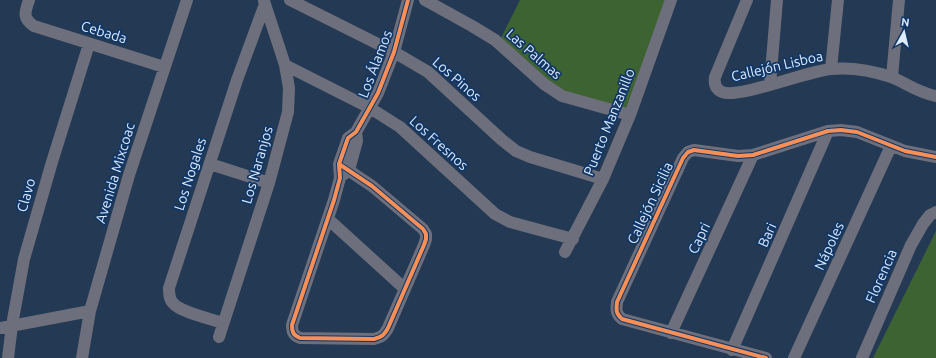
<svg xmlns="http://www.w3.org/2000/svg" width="936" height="358" viewBox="0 0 936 358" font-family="Ubuntu,sans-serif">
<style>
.green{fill:#3e6332}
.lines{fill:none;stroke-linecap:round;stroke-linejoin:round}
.minor{stroke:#6d6f7c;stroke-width:12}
.cycleway-casing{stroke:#103767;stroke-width:6}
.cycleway{stroke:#f78f57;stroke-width:4}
.labels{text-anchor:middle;stroke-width:3.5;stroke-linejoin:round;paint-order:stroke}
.street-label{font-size:14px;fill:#deebfd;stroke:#103767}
</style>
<rect width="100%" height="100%" fill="#243953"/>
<!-- green -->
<path class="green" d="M520 0H668L630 109 565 95 500 40Z
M936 231V358H873Z"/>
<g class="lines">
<!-- minor -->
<path class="minor" d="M29 0C25 12 22 18 34 26L164 67
M290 0 394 52 428 72 502 140 516 151 530 157 603 179
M425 0 472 26 495 40 544 84 562 96 630 115
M747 0 715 77C714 83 715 89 722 92 738 99 808 71 831 69 850 67 873 71 891 77 906 83 919 93 936 96
M285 65 370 108 400 127 495 214 510 222 573 239
M831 69 838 0
M892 77 899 0
M770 84 777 0
M210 164 269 183
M339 164 372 186 423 229 426 234V239L424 245 388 328C384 335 382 337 374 339L300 338C293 335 292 332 292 325L334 200 340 178 339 164 348 138 356 132 378 93 394 52 408 0
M343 175 349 170 357 141 356 132
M328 219 405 289
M565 252 603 179 630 115 671 0
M223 323C211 319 180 312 173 303 169 299 169 293 169 288L237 80 265 4
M0 328 90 311
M671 333 753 155
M219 337 269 183 288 112 289 88 285 65 264 1
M732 350 828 131
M8 358 12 325 24 259 52 162 89 44
M82 358 90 311 129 175 187 0
M766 358 622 319C616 314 616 310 617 302L683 158 688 152 694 150 738 156 753 155 828 131 841 130 857 132 905 151 936 157
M794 358 891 146
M862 358 911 245 923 224 930 215 936 212"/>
<defs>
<path id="cycleway" d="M339 164 372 186 423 229 426 234V239L424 245 388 328C384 335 382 337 374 339L300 338C293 335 292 332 292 325L334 200 340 178 339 164 348 138 356 132 378 93 394 52 408 0
M766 358 622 319C616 314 616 310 617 302L683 158 688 152 694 150 738 156 753 155 828 131 841 130 857 132 905 151 936 157"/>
</defs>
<!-- cycleway casing -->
<use href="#cycleway" class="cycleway-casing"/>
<!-- cycleway -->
<use href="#cycleway" class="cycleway"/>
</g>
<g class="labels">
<!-- street labels -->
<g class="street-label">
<text transform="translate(104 32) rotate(17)" y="5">Cebada</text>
<text transform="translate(534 54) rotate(41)" y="5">Las Palmas</text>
<text transform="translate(375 64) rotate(-69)" y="5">Los Álamos</text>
<text transform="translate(777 66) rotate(-13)" y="5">Callejón Lisboa</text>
<text transform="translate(457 79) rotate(41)" y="5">Los Pinos</text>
<text transform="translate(609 122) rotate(-68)" y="5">Puerto Manzanillo</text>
<text transform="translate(439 143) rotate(42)" y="5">Los Fresnos</text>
<text transform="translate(257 165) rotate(-74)" y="5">Los Naranjos</text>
<text transform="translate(115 173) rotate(-73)" y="5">Avenida Mixcoac</text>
<text transform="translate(190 174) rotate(-72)" y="5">Los Nogales</text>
<text transform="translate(26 195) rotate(-74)" y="5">Clavo</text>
<text transform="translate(650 203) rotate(-65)" y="5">Callejón Sicilia</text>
<text transform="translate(767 235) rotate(-66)" y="5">Bari</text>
<text transform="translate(699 238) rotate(-65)" y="5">Capri</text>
<text transform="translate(829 246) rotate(-65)" y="5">Nápoles</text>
<text transform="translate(881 276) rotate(-66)" y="5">Florencia</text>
</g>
</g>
<!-- north arrow -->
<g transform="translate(904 32) rotate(8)" stroke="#103767" stroke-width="3" paint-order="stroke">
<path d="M0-3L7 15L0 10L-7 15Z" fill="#deebfd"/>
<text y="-6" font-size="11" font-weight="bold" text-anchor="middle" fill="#deebfd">N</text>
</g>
</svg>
